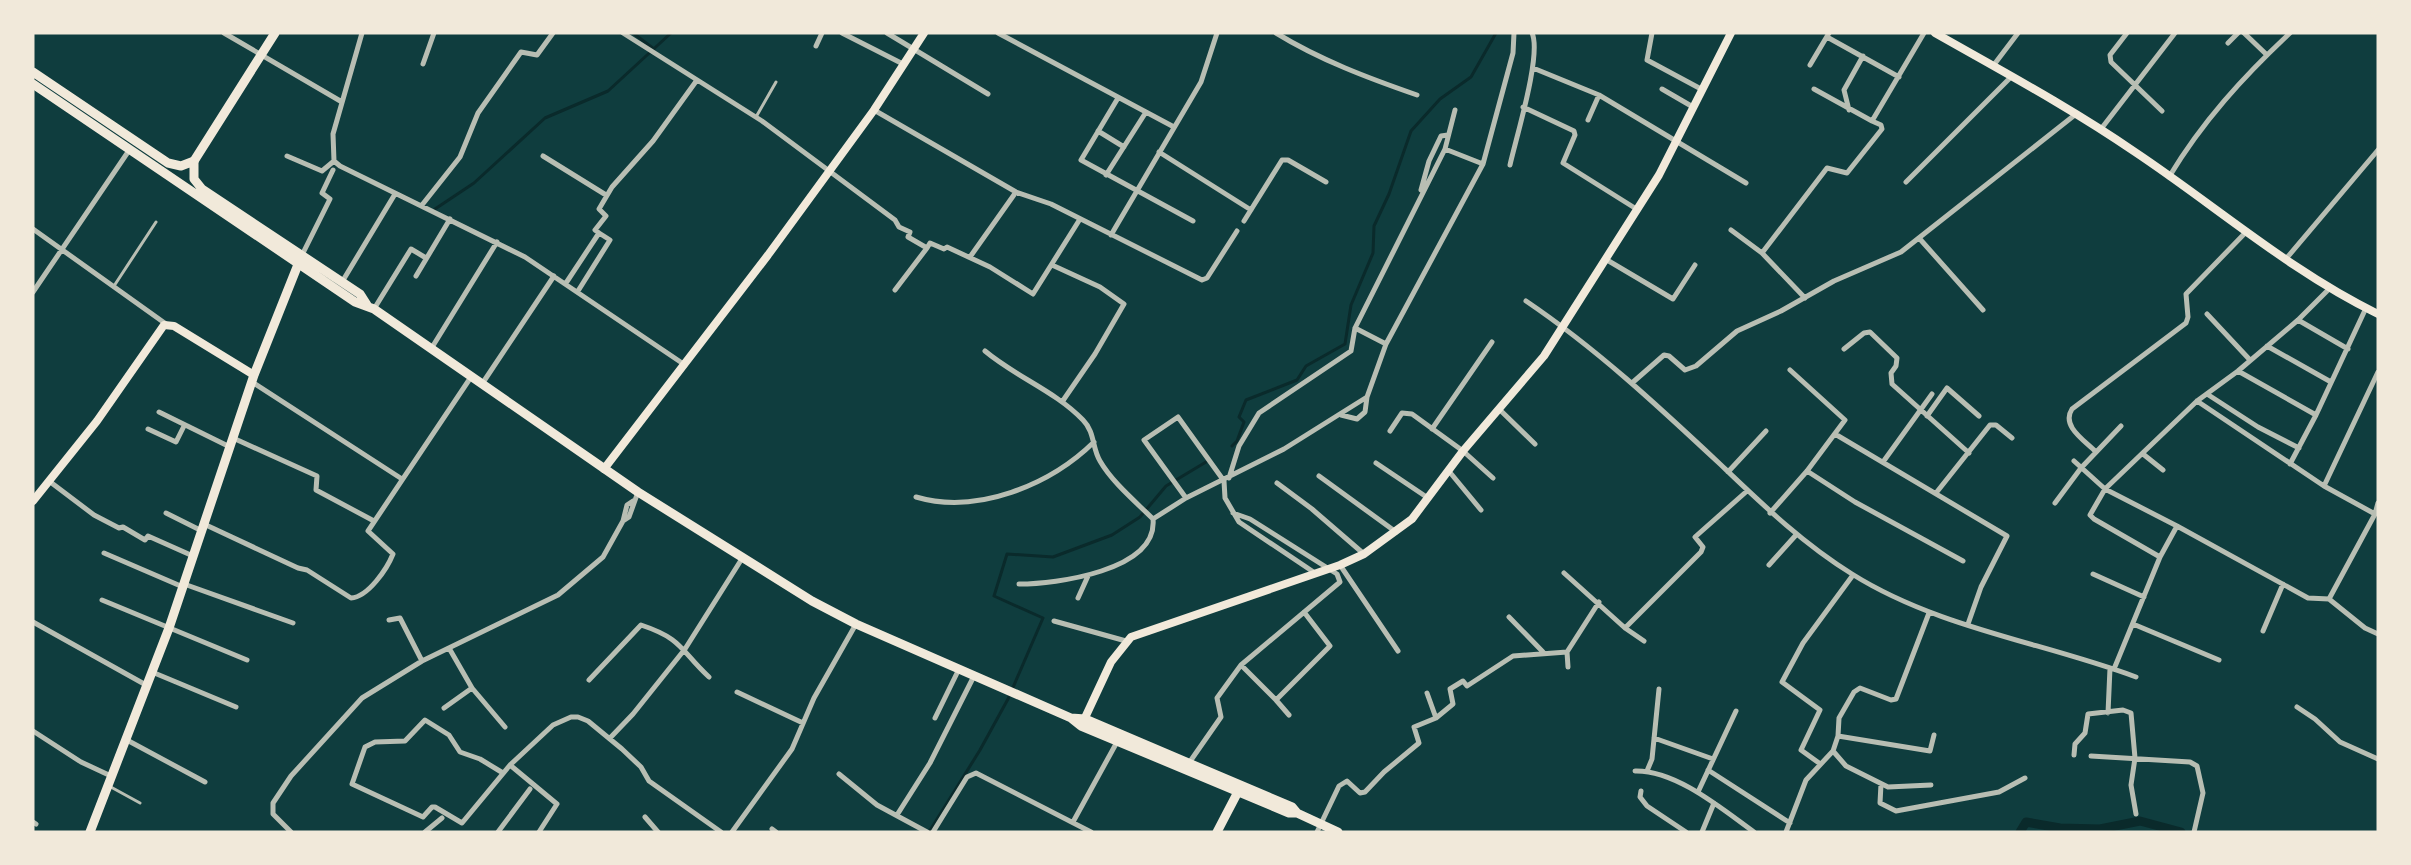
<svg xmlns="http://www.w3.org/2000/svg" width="2411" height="865" viewBox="0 0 2411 865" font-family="'DM Sans',sans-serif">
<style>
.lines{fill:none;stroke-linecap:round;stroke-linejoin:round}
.stream{stroke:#0a2a2b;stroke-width:3}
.canal{stroke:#0a2a2b;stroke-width:9}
.service{stroke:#b8beb3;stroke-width:3}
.minor{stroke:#b8beb3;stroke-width:5}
.secondary{stroke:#f1e9da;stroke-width:8}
.primary{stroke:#f1e9da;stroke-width:9}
.trunk{stroke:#f1e9da;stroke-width:9}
</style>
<rect width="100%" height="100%" fill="#0f3d3e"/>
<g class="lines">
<!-- stream -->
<path class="stream" d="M633 33 654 49
M435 209 474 183 545 118 608 91 671 33
M1232 446 1237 441 1244 422 1239 417 1246 400 1297 380 1306 366 1345 344 1351 305 1373 253 1374 226 1389 194 1411 131 1440 99 1471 77 1496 33
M929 832 980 750 1008 699 1043 618 994 596 1007 554 1053 557 1112 535 1140 517 1166 486 1206 462"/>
<!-- canal -->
<path class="canal" d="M2020 832 2026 822 2060 828 2100 829 2140 821 2181 832"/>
<!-- service -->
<path class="service" d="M756 117 776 82
M114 286 156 222
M109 786 140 803"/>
<!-- minor -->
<path class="minor" d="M224 33 342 102
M362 33 333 134 334 161 340 166 525 257 685 365
M623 33 762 121 895 220 899 227 910 232 908 237 927 248 930 243 944 249 947 247 990 267 1033 294 1080 219
M842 33 903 64
M887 33 988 94
M998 33 1174 127
M1276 33C1320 60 1368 78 1417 95
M1652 33 1647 60 1701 89
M2127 33 2110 55 2111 62 2162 111
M2244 33 2267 55
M1827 37 1899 77
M2228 43 2238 33
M816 46 822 33
M423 64 434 33
M1810 65 1829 33
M1993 66 2018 33
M1533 68 1599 95 1746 183
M1662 89 1693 107
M1814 89 1872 121 1924 33
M1118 98 1081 160 1193 221
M1523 107 1574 131 1575 135 1563 163 1638 210
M874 110 1016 192 1051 204 1202 280 1207 278 1237 231
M1849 110 1844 90 1863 56
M1588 120 1599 95
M2101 129 2175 33
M1098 131 1124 147
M1445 149 1483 164
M1159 152 1251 210
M287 156 322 171 334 161
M543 156 606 195
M1510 165C1516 138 1542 54 1532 33
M1106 175 1146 112
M2169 177C2202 122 2243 77 2290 33
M1906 182 2011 77
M1421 190 1429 161 1441 136 1448 135
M422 205 460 157 478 113 521 52 537 55 553 33
M1244 221 1282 160H1288L1326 182
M33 229 166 324
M1731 230 1762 253 1805 298
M1111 235 1201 82 1217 33
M1919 238 1983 310
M1762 253 1827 168 1847 173 1882 129 1881 125 1872 121
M302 255 330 199 322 193 333 170
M970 257 1016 192
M1607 260 1673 299 1695 265
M2285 260 2378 150
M1052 265 1100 287 1124 304 1095 354 1062 402
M416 276 450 219
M342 282 395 194
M566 283 599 233 595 230 606 216 599 209 612 187 653 141 697 80
M895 290 927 248
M578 291 610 240 599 233
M33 292 130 149
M1526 301C1597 349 1658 406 1720 464 1762 504 1802 543 1852 574 1938 628 2042 642 2136 677
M374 309 411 249 426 258
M2207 314 2250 360
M2298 320 2348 349
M1355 328 1386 344
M2267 346 2331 382
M431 349 497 242
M1844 349 1864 333 1870 332 1897 358 1896 366 1891 373 1892 384 1969 453
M985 351C1016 377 1055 391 1083 420 1095 432 1092 448 1100 461 1112 482 1136 502 1153 519 1158 571 1055 584 1019 584
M2238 371 2316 415
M252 382 402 479
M1632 383 1664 355 1669 356 1685 370 1696 366 1737 331 1781 311 1834 281 1901 252 2076 114
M482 384 554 276
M2207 394 2258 427 2299 448
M2197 401 2324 486 2375 514
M1499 409 1535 444
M159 412 230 447
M1341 415 1357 419 1365 412 1367 397
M1927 416 1947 388 1979 416
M148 429 176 442 184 426
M1432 429 1492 342
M1390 431 1402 413 1412 414 1463 451 1493 478
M1835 434 2007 536 1981 587 1968 624
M233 438 317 476 316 490 374 521
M2096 452C2084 440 2061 426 2072 409L2186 323 2188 317 2186 294 2247 231
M2143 454 2163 470
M2074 461 2105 489 2177 526
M1883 462 1932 394
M1376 463 1428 498
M2290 464 2316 415 2366 308
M1448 470 1481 510
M1807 471 1855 502 1963 561
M1728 472 1766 431
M1319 476 1396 532
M1229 478 1239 446 1259 413 1351 351 1355 328 1445 149 1455 110
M49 481 94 515 119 528 123 527 145 540 148 536 193 556
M1277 483 1312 509 1364 554
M2324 486 2378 372
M1936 493 1990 425H1996L2012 438
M916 497C977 515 1050 485 1094 442
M1186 498 1144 440 1178 417 1224 481 1225 498 1239 522 1315 573
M2055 503 2081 468 2121 426
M166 513 202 531
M1770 513 1807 471 1845 420 1790 370
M1153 519 1186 498 1284 449 1367 397 1386 344 1483 164 1513 53 1514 33
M623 521 629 517 638 492
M206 525 298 568 307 570 351 598C368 597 387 569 393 554L368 531 471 377
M104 553 183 587
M2160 557 2094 519 2090 515 2105 489 2197 401 2238 371 2298 320 2329 289
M1340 565 1398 651
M1769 565 1796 535
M1564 573 1625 628 1644 641
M2093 574 2144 597
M184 584 293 623
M1078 598 1088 576
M2329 599 2375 514 2378 503
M102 600 247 660
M1509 617 1543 652
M389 620 400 618 422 661
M1054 621 1126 641
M33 622 146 685
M2133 624 2219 660
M1625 628 1701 552 1703 547 1695 537 1747 491
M2263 631 2283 584
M449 648 472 688 505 727
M1241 665 1276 700 1330 646 1304 612
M1568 667 1567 652 1599 602
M2114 669 2160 557 2177 526 2308 598 2329 599 2365 628 2378 634
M152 672 236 707
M589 680 641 625C683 639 680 650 709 677
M737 692 803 723
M1427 693 1436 718
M1276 700 1289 715
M2297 707 2315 719 2340 742 2378 759
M444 708 472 688
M2108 713 2110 668
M935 718 959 669
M33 731 81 762 111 776
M1838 736 1930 751 1934 735
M610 738 633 714 685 649 743 557
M1654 738 1713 759
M125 739 205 782
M1833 751 1846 766 1888 787 1931 785
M2074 755 2075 744 2085 733 2088 714 2123 710 2131 713 2135 758 2131 785 2136 814
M2091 756 2190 762 2197 766 2203 793 2194 832
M1189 763 1221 717 1217 698 1241 665 1340 582 1337 574 1250 519 1233 513
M1819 763 1801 750 1820 710 1782 682 1803 643 1853 575
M510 765 557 804 539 832
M1708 770 1790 823
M1635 771C1676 770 1722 809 1754 832
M1647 771 1652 759 1659 689
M503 773 480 759 460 752 449 735 425 720 405 741 375 742 365 747 352 784 423 817 432 807H435L462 823 510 765 553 725 571 717H578L588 721 622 749 641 767 649 781 721 832
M839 774 877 805 927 832
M1881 784 1880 803 1896 811 1999 792 2025 778
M1641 791 1640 797 1647 806 1686 832
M1698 792 1736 711
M897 815 930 763 974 676
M645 817 658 832
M33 822 36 824
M1073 822 1117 742
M772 829 776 832
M291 832 273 814V803L291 776 362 698 422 661 558 595 603 557 623 521 627 505 633 501
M425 832 442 818
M498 832 530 789
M732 832 792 749 814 698 856 624
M933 832 967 777 976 773 1091 832
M1317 832 1339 786 1347 781 1360 793 1365 792 1384 772 1419 743 1414 727 1436 718 1453 704 1450 689 1463 681 1467 686 1513 656 1567 652
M1702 832 1714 803
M1786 832 1806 780 1833 751 1838 736 1839 718 1854 692 1860 688 1891 700 1896 699 1929 613"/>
<!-- secondary -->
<path class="secondary" d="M1935 33C2002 71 2071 108 2135 152 2216 206 2290 271 2378 314
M604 469 768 255 874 110 924 33
M33 501 97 421 164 325 174 326 254 375
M1083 722 1111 662 1131 637 1340 565 1364 554 1412 519 1463 451 1544 356 1659 175 1731 33"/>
<!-- primary -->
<path class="primary" d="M194 161 275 33
M90 832 169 628 254 375 301 257
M1217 832 1241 786"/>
<!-- trunk -->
<path class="trunk" d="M33 72 168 163 181 166 194 161
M33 84 355 302 374 309 638 492 812 601 856 624 1071 718 1085 719 1292 807 1297 813 1338 832
M194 161V179L202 189 360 294 367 305
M1071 718 1081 726 1289 813H1297"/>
</g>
<!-- border -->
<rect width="2411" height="865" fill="none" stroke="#f1e9da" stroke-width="69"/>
</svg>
